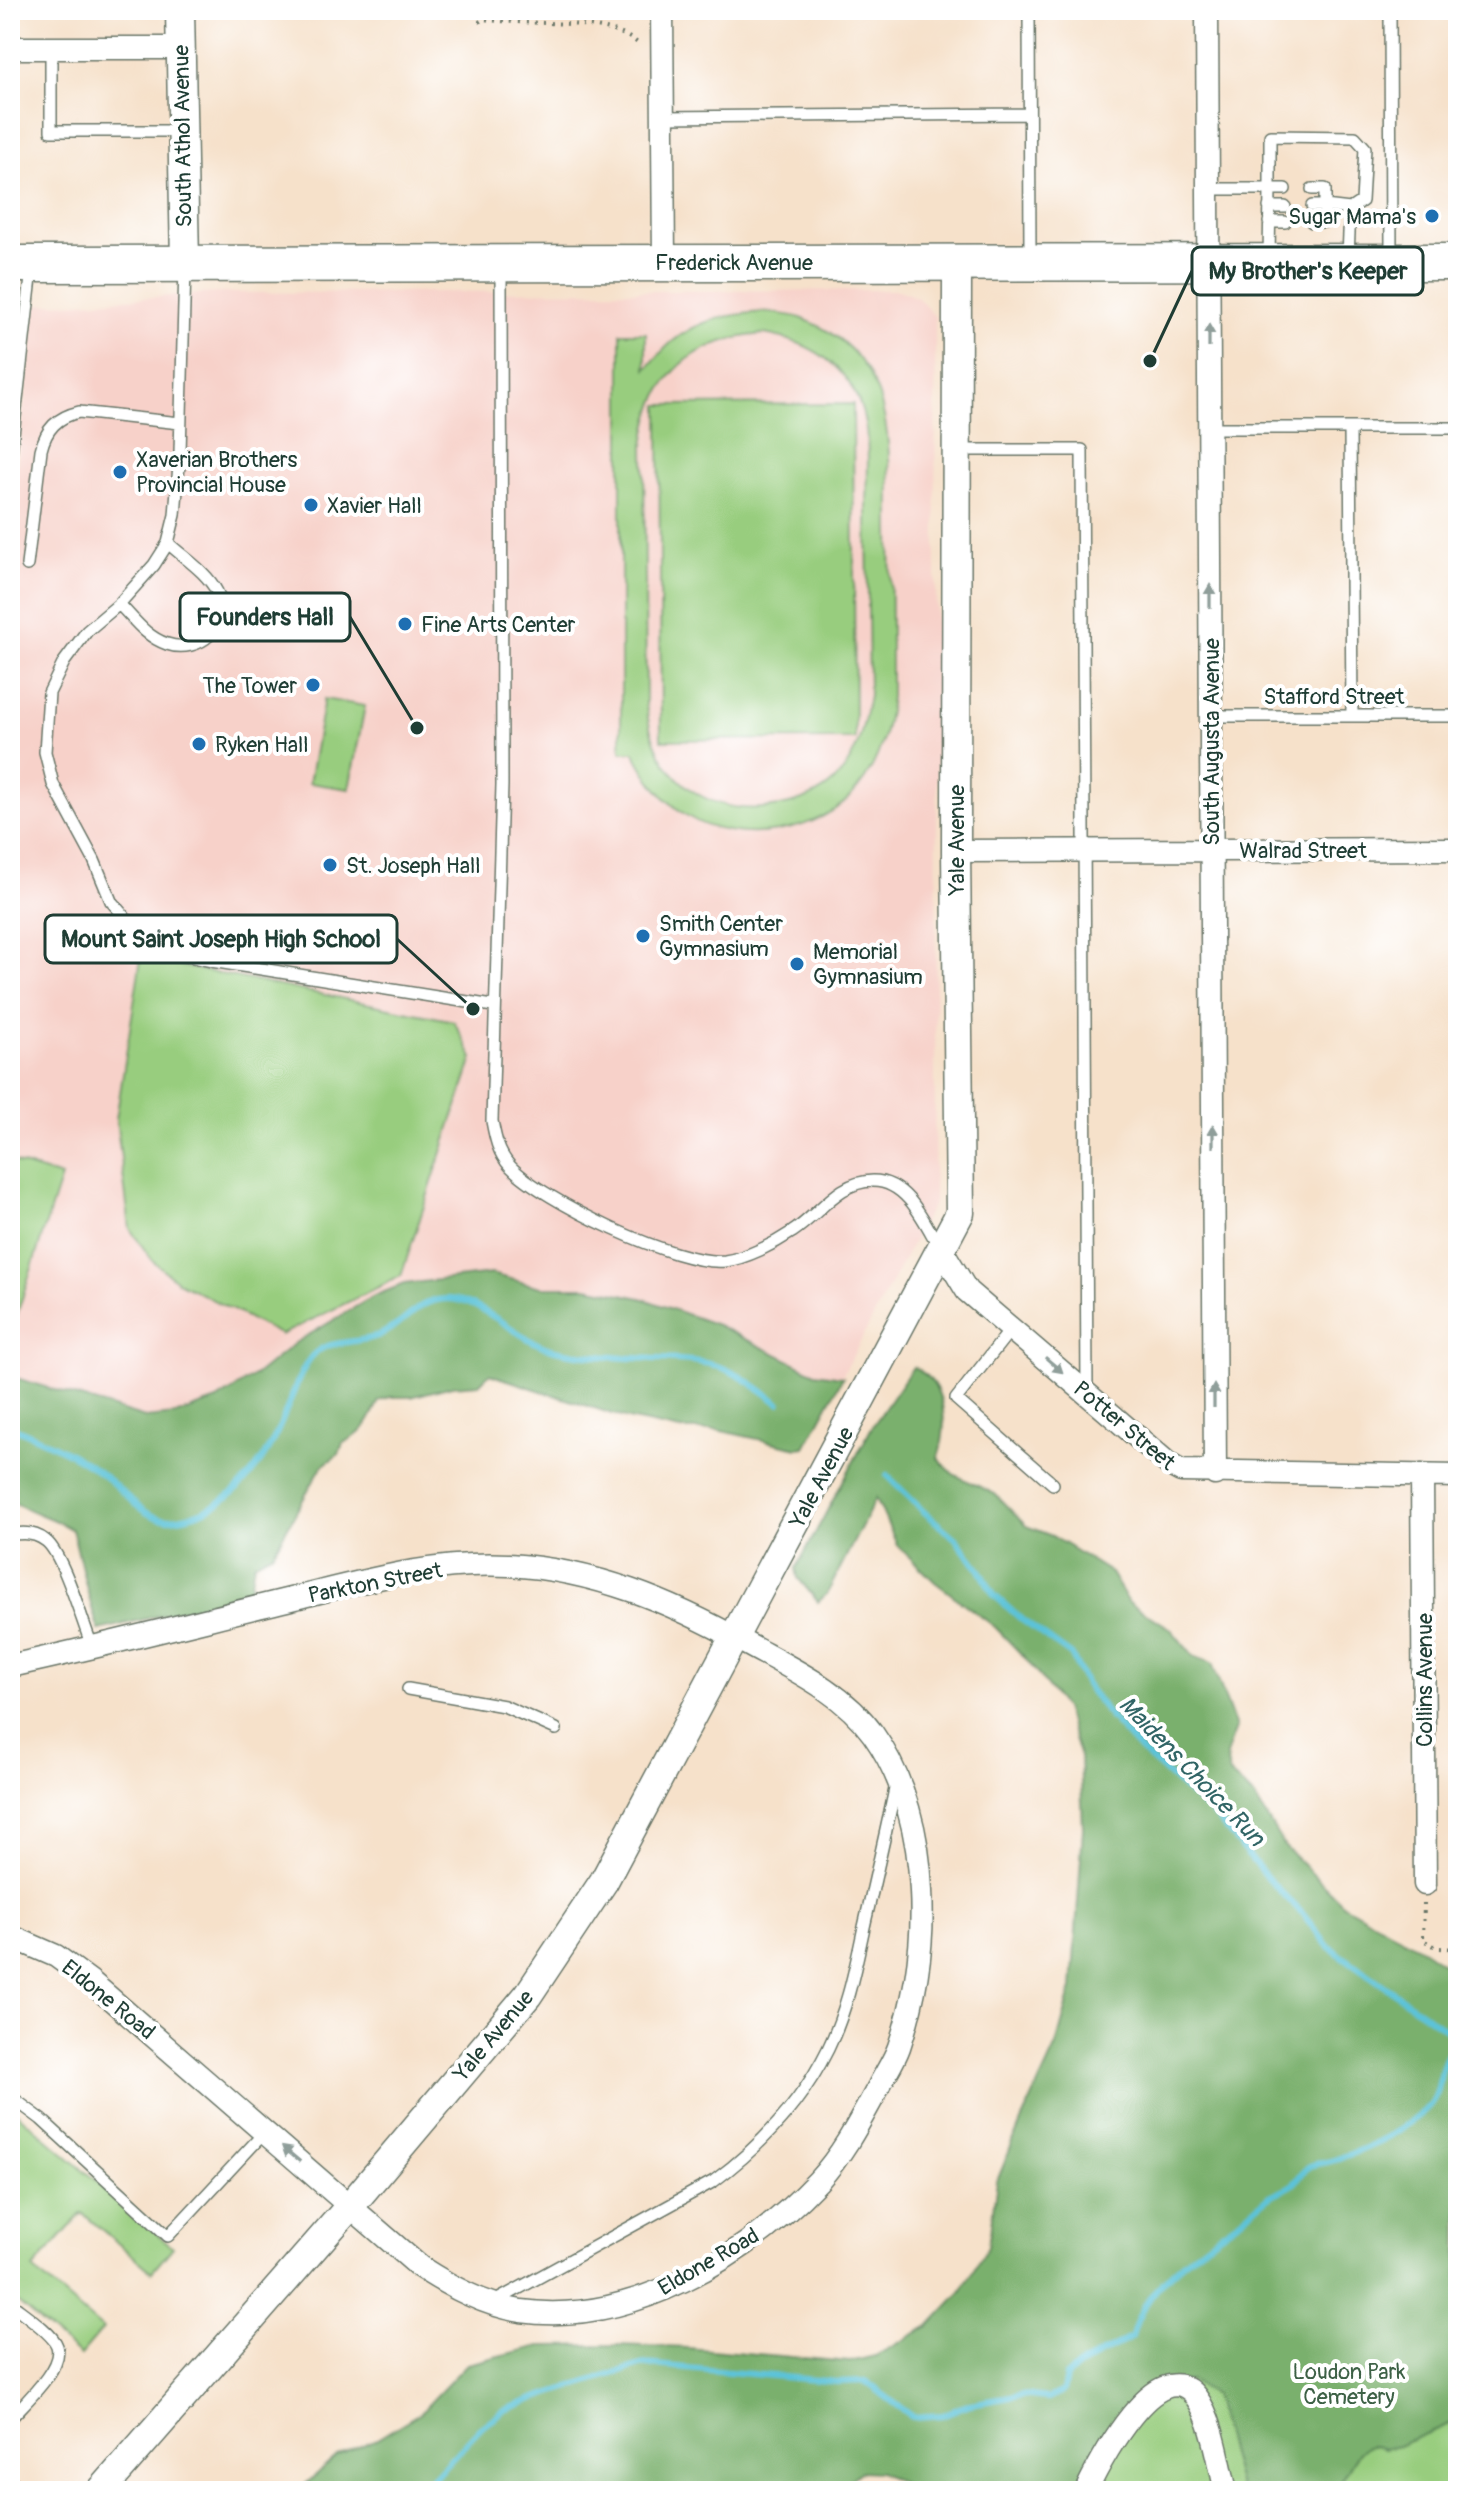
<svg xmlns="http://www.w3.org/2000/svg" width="1468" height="2501" viewBox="0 0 1468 2501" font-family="Pangolin,sans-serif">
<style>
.built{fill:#f7d1c9}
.green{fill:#98cd7e;stroke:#5c8559;stroke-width:2;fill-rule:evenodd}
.forest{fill:#7ab06d;stroke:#4c7650;stroke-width:2}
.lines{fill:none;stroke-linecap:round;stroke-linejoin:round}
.stream{stroke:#5cc3d9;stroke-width:6}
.service-casing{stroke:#6a7668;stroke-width:14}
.minor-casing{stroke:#6a7668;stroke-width:25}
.tertiary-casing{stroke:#6a7668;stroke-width:31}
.primary-casing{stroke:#6a7668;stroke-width:39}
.path{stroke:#6a7668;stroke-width:4;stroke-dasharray:2 6;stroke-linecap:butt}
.service{stroke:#fff;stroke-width:11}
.minor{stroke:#fff;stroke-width:22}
.tertiary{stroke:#fff;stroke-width:28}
.primary{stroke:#fff;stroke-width:36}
.oneway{fill:#8f9e9a}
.poi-dot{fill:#1f6fb2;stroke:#fff;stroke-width:3}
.labels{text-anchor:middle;stroke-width:8;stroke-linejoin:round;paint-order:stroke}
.street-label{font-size:22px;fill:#1f3d34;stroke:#fff}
.poi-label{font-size:22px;fill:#1f3d34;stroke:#fff;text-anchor:start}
.park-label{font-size:22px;fill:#3d6146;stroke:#fff}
.water-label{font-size:24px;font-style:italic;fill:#316566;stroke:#fff}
.leader{fill:none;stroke:#1f3d34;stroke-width:3}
.callout-dot{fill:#1f3d34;stroke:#fff;stroke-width:3}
.callout{fill:#fff;stroke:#1f3d34;stroke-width:3}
.callout-label{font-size:24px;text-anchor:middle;font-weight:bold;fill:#1f3d34}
</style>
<rect width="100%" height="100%" fill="#fff"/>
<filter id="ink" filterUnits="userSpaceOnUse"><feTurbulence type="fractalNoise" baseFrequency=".0125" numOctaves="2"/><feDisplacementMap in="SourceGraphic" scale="16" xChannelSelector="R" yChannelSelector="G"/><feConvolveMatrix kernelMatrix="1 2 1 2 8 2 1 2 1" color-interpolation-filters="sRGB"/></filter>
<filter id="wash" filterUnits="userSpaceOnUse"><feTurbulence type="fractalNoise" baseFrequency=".006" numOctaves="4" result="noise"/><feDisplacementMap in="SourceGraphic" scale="32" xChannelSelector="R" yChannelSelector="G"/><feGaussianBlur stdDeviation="1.8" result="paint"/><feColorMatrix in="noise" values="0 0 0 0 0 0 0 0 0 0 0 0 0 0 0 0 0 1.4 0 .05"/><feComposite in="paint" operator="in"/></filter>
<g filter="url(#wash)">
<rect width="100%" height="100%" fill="#f6e1ca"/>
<!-- built -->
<path class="built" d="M899 290 918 298 935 317 937 816 934 1202 821 1416 488 1284 167 1439 10 1390V527L36 305 217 293Z"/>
<!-- green -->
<path class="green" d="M765 312C776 314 790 314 801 318 899 355 889 445 890 531 891 587 891 642 891 697 887 730 880 761 858 788 823 834 737 847 689 817 663 801 647 778 634 752H621V333H646V369C655 360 663 349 673 341 700 319 731 314 765 312ZM764 334C805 341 842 360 859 402 872 435 867 477 867 511 868 573 868 634 869 695 864 724 859 753 839 776 824 793 802 802 780 806 707 819 654 778 646 705L644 446C653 374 692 340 764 334Z
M853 404 855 739 661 740 659 405Z
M324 699 365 706 349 789 309 783Z
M141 958 454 1021 473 1058 401 1276 281 1335 178 1282 152 1260 130 1229 116 1119Z
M10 1161 61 1177 10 1336Z
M1458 2063V2491H1074Z
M10 2107 173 2247 152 2272 82 2213 33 2269 103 2329 80 2356 10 2296Z"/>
<!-- forest -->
<path class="forest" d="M491 1274 541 1287H587L641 1298 717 1325 815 1373 843 1377 805 1447 798 1448 717 1430H680L628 1419 489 1374 479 1384 452 1386 411 1397H390L379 1401C369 1421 365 1434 343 1443L339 1454 322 1466 273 1553 254 1563 250 1589 246 1595 99 1630C87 1598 82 1564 72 1530 53 1517 30 1513 10 1500V1376L145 1418 175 1415 217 1400 257 1374 295 1343 374 1296 404 1284Z
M913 1367C948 1383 948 1426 938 1458L953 1474 995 1494 1026 1526 1052 1536 1111 1573 1129 1603 1170 1628 1193 1656 1212 1663 1236 1728 1226 1755 1229 1773 1255 1798 1284 1846 1344 1905 1423 1950 1458 1974V2420L1398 2446 1383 2449C1353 2433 1351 2483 1329 2491 1316 2495 1258 2491 1240 2491L1214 2395 1191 2381H1171L1078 2491H917L880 2472 860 2471 836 2491H298L337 2456 377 2439 421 2412 467 2364 540 2346 620 2345 688 2348 850 2362 875 2356 929 2326 961 2292 988 2246 997 2181 1021 2122 1056 2046 1072 1988 1083 1828 1080 1757 1064 1708 1025 1658 995 1627 935 1582 897 1545 876 1498 827 1594 818 1602 798 1578 796 1569 872 1427Z"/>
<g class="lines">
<!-- stream -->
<path class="stream" d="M10 1426C45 1441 81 1456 110 1481 126 1494 146 1521 169 1519 230 1515 266 1464 286 1411 293 1395 300 1370 312 1356 327 1339 354 1344 374 1337 380 1336 385 1332 390 1329 413 1318 416 1300 447 1299 482 1298 520 1343 555 1350 586 1357 626 1358 658 1359 680 1360 701 1360 723 1368 744 1377 761 1390 779 1403
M887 1475 923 1511 956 1539 980 1570 994 1595 1022 1620 1072 1656 1086 1685 1111 1718 1141 1751 1213 1814 1270 1881 1302 1913 1328 1946 1458 2038
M421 2491 479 2429 503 2411 536 2398 644 2364 837 2382 865 2381 913 2417 942 2415 970 2404 1022 2395 1048 2398 1063 2391 1066 2376 1082 2364 1132 2337C1142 2287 1197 2250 1236 2223 1248 2215 1258 2204 1270 2196 1277 2192 1285 2190 1292 2185 1298 2181 1302 2172 1308 2167 1316 2162 1329 2163 1337 2159 1369 2148 1403 2131 1427 2108 1446 2090 1434 2060 1458 2045"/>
</g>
</g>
<g filter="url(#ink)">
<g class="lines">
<defs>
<path id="service" d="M1029 10 1030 257
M1390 10 1391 257
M51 48V131H182
M663 117 1029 114
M1208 189H1270L1269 259
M1285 189H1270V136L1355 137 1365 148 1362 201 1350 209
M1312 189H1325V206H1312
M1269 207H1285
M1269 222H1285
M1312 222H1324L1325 206 1350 209 1348 257
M185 267 180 452 175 515 168 543 154 565 119 604 87 631 64 662 49 693 45 752 53 784 94 860 111 901 134 928 170 952 211 961 493 1006
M501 268 502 785 492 1121C495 1137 498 1153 510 1166 543 1201 677 1266 725 1261 747 1258 774 1244 792 1232 819 1215 838 1181 873 1181 907 1181 924 1221 939 1247
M1209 428H1458
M1350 428 1352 716
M957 450H1082L1087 1392
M10 461 32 269
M27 565 41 450C46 429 57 417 79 412L180 423
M119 604C134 619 146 637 167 644 199 655 233 625 217 592 207 572 184 558 168 543
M1211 716H1458
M1011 1329 956 1399 1053 1484
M10 1535C23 1532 35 1532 46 1541 63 1554 83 1624 92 1646
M408 1689 504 1706 556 1729
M10 2096 41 2119 168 2236 265 2132
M10 2303C21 2312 53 2333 57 2346 64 2368 23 2404 10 2419
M492 2303 714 2181C761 2146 802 2102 828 2049 847 2010 855 1969 864 1927 875 1879 886 1832 896 1784"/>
<path id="minor" d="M662 10 664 262
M1207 10 1215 1474
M10 48H181
M956 851 1458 849
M942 1250 967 1291 1170 1465 1181 1471 1458 1476
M1422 1475 1425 1884
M10 1666C107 1645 203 1620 299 1597 368 1580 437 1561 509 1565 595 1570 671 1602 745 1643 790 1668 842 1691 873 1734 905 1779 919 1837 921 1891 924 1944 916 1996 899 2047 894 2061 885 2074 878 2088 860 2121 843 2154 818 2181 745 2258 630 2326 521 2311 484 2305 451 2287 420 2267L90 1981 56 1956 10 1936
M10 2487 15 2491
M1086 2491C1098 2466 1158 2348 1196 2397 1213 2419 1219 2464 1226 2491"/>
<path id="tertiary" d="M180 10 185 262
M101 2491 351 2205 528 1995 604 1881 960 1213 956 851 957 261"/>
<path id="primary" d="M10 264 1458 262"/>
</defs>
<!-- service casing -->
<use href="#service" class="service-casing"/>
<!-- minor casing -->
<use href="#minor" class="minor-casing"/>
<!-- tertiary casing -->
<use href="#tertiary" class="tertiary-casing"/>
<!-- primary casing -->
<use href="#primary" class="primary-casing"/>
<!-- path -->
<path class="path" d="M479 22 484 19C527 27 609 15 641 46
M1424 1903 1423 1940 1438 1948 1458 1949"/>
<!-- service -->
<use href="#service" class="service"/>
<!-- minor -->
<use href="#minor" class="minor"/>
<!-- tertiary -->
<use href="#tertiary" class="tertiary"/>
<!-- primary -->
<use href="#primary" class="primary"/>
</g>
<!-- one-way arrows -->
<defs><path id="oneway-solid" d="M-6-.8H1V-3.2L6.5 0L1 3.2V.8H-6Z" transform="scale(2)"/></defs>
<g class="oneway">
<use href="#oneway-solid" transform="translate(1209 336) rotate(-90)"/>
<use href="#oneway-solid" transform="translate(1210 596) rotate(-90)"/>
<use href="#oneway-solid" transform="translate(1213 1136) rotate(-90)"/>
<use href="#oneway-solid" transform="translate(1054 1365) rotate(41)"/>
<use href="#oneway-solid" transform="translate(1214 1396) rotate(-90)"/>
<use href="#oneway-solid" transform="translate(291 2154) rotate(-140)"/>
</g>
</g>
<!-- markers -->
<g class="poi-dot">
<circle cx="1432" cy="216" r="8"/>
<circle cx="120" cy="472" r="8"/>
<circle cx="311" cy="505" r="8"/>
<circle cx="405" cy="624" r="8"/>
<circle cx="313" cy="685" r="8"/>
<circle cx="199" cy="744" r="8"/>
<circle cx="330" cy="865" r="8"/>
<circle cx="643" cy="936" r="8"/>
<circle cx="797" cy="964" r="8"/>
</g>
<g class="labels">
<!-- street labels -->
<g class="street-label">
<text transform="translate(182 136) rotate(-91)" y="8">South Athol Avenue</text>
<text x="734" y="270">Frederick Avenue</text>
<text x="1334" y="704">Stafford Street</text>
<text transform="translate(1211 742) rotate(-90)" y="8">South Augusta Avenue</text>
<text transform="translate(956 840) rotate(-90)" y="8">Yale Avenue</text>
<text x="1303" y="858">Walrad Street</text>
<text transform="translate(1125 1425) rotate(40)" y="8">Potter Street</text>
<text transform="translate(821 1477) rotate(-62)" y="8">Yale Avenue</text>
<text transform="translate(375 1582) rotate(-11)" y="8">Parkton Street</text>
<text transform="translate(1424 1680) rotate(-90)" y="8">Collins Avenue</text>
<text transform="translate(109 1999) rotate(39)" y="8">Eldone Road</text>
<text transform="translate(493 2035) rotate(-50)" y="8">Yale Avenue</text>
<text transform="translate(708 2261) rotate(-30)" y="8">Eldone Road</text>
</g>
<!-- poi labels -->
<g class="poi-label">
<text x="1416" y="224" text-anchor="end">Sugar Mama's</text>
<text x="136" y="467">Xaverian Brothers<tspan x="136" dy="25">Provincial House</tspan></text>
<text x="327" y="513">Xavier Hall</text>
<text x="421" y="632">Fine Arts Center</text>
<text x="297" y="693" text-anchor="end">The Tower</text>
<text x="215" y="752">Ryken Hall</text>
<text x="346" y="873">St. Joseph Hall</text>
<text x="659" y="931">Smith Center<tspan x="659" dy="25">Gymnasium</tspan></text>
<text x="813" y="959">Memorial<tspan x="813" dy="25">Gymnasium</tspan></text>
</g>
<!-- park labels -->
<g class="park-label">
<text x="1349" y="2379">Loudon Park<tspan x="1349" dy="25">Cemetery</tspan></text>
</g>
<!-- water labels -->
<g class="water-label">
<text transform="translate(1192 1771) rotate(46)" y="8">Maidens Choice Run</text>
</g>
</g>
<!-- callouts -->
<path class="leader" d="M1150 361L1192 271M417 728L350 617M473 1009L397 939"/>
<g class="callout-dot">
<circle cx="1150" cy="361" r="8"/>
<circle cx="417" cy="728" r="8"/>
<circle cx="473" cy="1009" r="8"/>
</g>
<g class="callout">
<rect x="1192" y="247" width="231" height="48" rx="8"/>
<rect x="180" y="593" width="170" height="48" rx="8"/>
<rect x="45" y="915" width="352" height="48" rx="8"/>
</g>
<g class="callout-label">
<text x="1308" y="279">My Brother's Keeper</text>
<text x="265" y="625">Founders Hall</text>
<text x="221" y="947">Mount Saint Joseph High School</text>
</g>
<!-- margin -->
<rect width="1468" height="2501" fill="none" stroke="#fff" stroke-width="40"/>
</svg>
